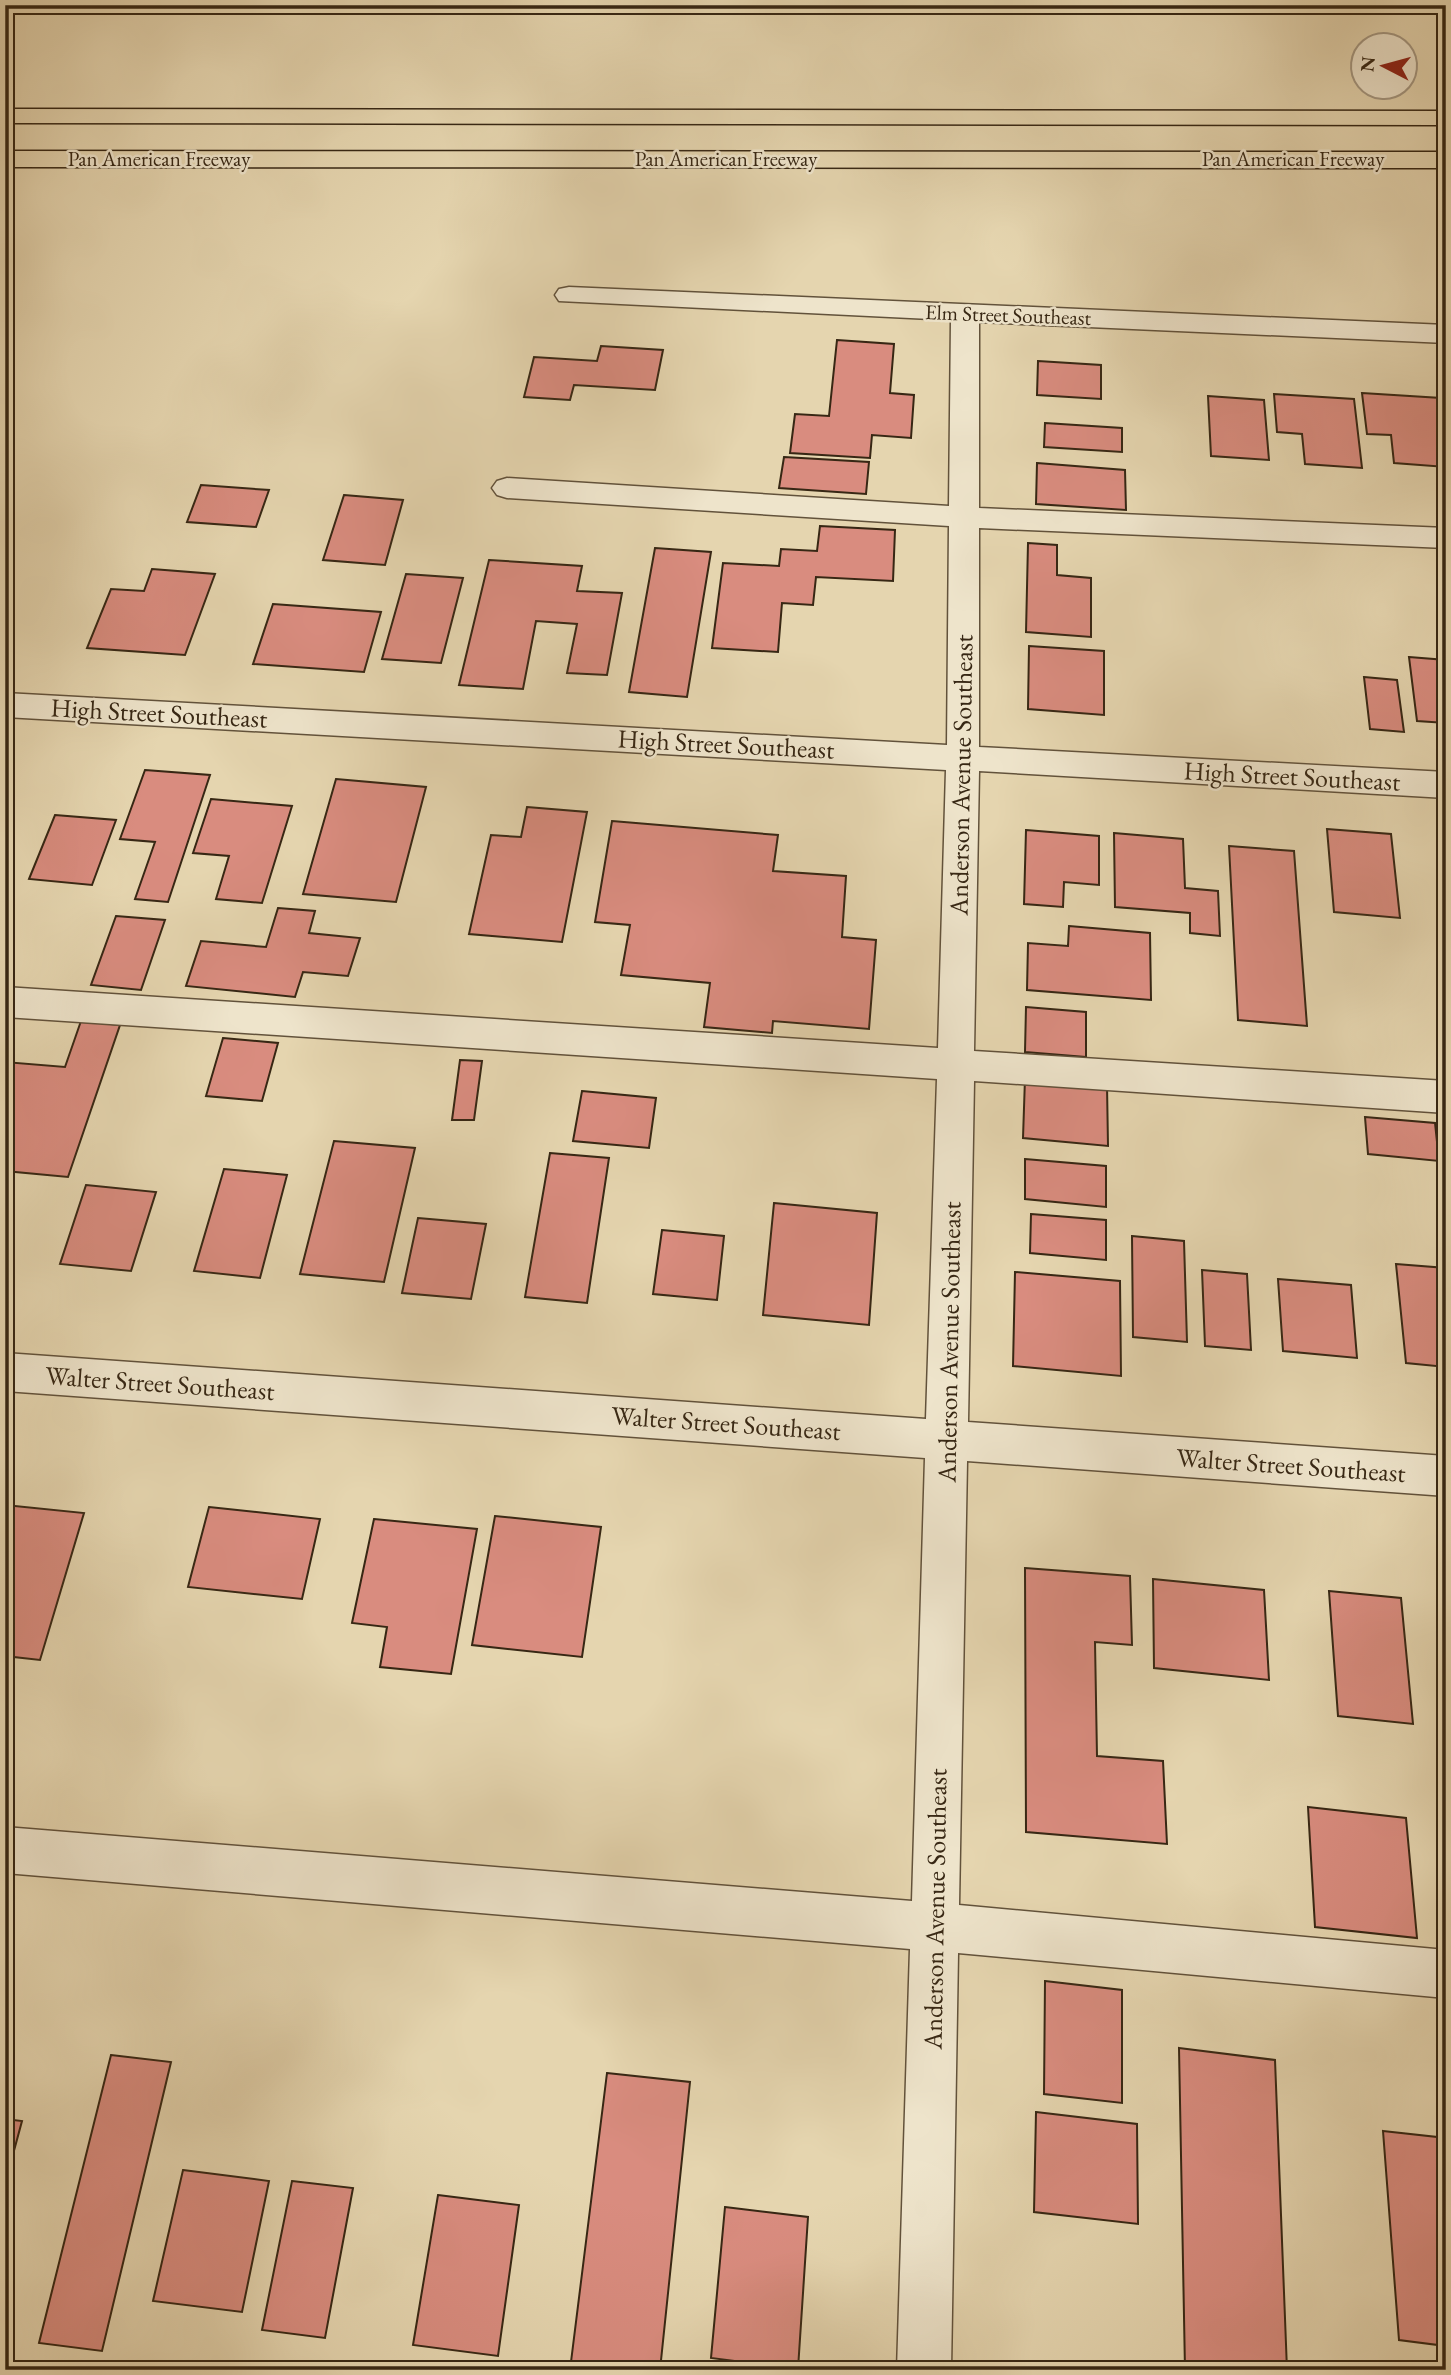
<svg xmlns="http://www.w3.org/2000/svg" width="1451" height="2375" viewBox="0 0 1451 2375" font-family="'EB Garamond',serif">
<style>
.building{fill:#d98c7f;stroke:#372714;stroke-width:2}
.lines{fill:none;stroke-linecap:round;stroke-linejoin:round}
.minor-casing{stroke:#62523b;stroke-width:3}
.highway-casing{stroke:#372714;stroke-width:3}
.minor{fill:#eee4cb;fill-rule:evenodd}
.highway{fill:#e5d5af;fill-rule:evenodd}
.labels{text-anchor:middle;stroke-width:5;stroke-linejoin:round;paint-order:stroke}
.far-street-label{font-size:21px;fill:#372714;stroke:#eee4cb}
.street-label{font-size:26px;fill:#372714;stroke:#eee4cb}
</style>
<rect width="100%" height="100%" fill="#e5d5af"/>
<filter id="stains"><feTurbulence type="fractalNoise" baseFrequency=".00286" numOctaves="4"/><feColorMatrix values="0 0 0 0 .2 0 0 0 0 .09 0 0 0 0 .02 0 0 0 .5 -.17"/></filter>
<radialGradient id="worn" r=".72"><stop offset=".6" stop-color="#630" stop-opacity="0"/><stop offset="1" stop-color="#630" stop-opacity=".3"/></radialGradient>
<!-- building -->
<path class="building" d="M837 340 894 344 890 393 914 395 911 438 872 435 870 458 790 453 795 414 829 416Z
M601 346 663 350 655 390 574 385 570 400 524 397 534 357 597 361Z
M1038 361 1101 365V399L1037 395Z
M1362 393 1441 398 1446 431V467L1394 463 1391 435 1367 434Z
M1274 394 1354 399 1362 468 1305 464 1302 434 1277 432Z
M1208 396 1264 400 1269 460 1211 456Z
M1045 423 1122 428V452L1044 447Z
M784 457 869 462 866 494 779 488Z
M1037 463 1125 470 1126 510 1036 504Z
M201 485 269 490 256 527 187 522Z
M344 495 403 500 385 565 323 560Z
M820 526 895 530 893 581 816 577 813 605 782 603 778 652 712 648 723 563 779 566 781 549 817 551Z
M1028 543 1057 545V575L1091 578V637L1026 632Z
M655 548 711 552 687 697 629 692Z
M489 560 582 566 577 591 622 593 607 675 567 673 577 624 536 621 523 689 459 685Z
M152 569 215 574 185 655 87 648 111 589 144 591Z
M406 574 463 578 441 663 382 659Z
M273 604 381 612 364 672 253 664Z
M1029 646 1104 651V715L1028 709Z
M1409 657 1446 660V723L1417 721Z
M1364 677 1397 680 1404 732 1370 729Z
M145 770 210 775 168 902 135 899 155 842 120 839Z
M336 779 426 787 396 902 303 894Z
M211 799 292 806 262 903 216 899 229 856 193 853Z
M527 807 587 812 562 942 469 934 491 835 521 837Z
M55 815 116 820 92 885 29 879Z
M612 821 778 835 773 871 846 876 842 937 876 940 869 1029 773 1021 772 1033 704 1027 710 983 621 975 630 925 595 922Z
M1327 829 1391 834 1400 918 1334 912Z
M1026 830 1099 836V885L1064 882 1063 907 1024 904Z
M1114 833 1183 839 1185 888 1218 891 1220 936 1190 933V913L1115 907Z
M1229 846 1294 851 1307 1026 1238 1020Z
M278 908 315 911 309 933 360 938 348 976 303 972 295 997 186 986 201 941 266 947Z
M116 916 165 920 141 990 91 985Z
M1069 926 1150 933 1151 1000 1027 990 1028 943 1068 946Z
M1026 1007 1086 1012V1057L1025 1052Z
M81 1021 120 1025 68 1177 5 1171V1062L65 1067Z
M223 1038 278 1043 262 1101 206 1096Z
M460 1060 482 1061 474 1120H452Z
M1025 1078 1107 1085 1108 1146 1023 1138Z
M582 1091 656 1098 649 1148 573 1141Z
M1365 1117 1435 1123 1439 1161 1368 1154Z
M334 1141 415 1148 384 1282 300 1274Z
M550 1153 609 1158 587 1303 525 1297Z
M1025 1159 1106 1166V1207L1025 1199Z
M224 1169 287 1175 260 1278 194 1271Z
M86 1185 156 1192 131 1271 60 1264Z
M774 1203 877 1213 869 1325 763 1315Z
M1031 1214 1106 1220V1260L1030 1253Z
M418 1218 486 1224 471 1299 402 1293Z
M662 1230 724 1236 717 1300 653 1294Z
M1132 1236 1184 1241 1187 1342 1133 1337Z
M1396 1264 1446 1268V1367L1406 1363Z
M1202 1270 1247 1274 1251 1350 1205 1346Z
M1015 1272 1120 1281 1121 1376 1013 1366Z
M1278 1279 1351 1285 1357 1358 1283 1351Z
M5 1505 84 1513 40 1660 5 1656Z
M209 1507 320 1519 302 1599 188 1587Z
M495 1516 601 1527 582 1657 472 1645Z
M374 1519 477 1529 451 1674 380 1667 387 1627 352 1623Z
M1025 1568 1130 1576 1132 1645 1095 1642 1097 1756 1163 1761 1167 1844 1026 1832Z
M1153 1579 1264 1590 1269 1680 1154 1668Z
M1329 1591 1401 1598 1413 1724 1338 1716Z
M1308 1807 1406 1818 1417 1938 1315 1927Z
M1045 1981 1122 1990V2103L1044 2094Z
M1179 2048 1275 2060 1287 2370H1185Z
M111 2055 171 2062 102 2351 39 2343Z
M607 2073 690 2082 660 2370H570Z
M1036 2112 1137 2124 1138 2224 1034 2212Z
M5 2119 22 2121 5 2184Z
M1383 2131 1446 2138V2346L1399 2340Z
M183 2170 269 2181 242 2312 153 2301Z
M292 2181 353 2188 325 2338 262 2330Z
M438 2195 519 2205 498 2356 413 2345Z
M725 2207 808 2217 798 2369 711 2358Z"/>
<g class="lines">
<defs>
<path id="minor" d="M569 287 1446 325V343L979 322V508L1446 528V548L979 528V747L1446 772V798L979 771 974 1051 1446 1081V1113L974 1081 968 1422 1446 1456V1496L967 1461 959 1905 1446 1950V1998L958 1953 951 2370H897L910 1949 5 1873V1827L912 1901 925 1458 5 1391V1353L926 1419 937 1079 5 1017V987L938 1048 946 770 5 717V693L947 745 949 526 507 498 497 495 492 488 497 481 507 478 949 506 951 320 559 301 555 295 559 289Z"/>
<path id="highway" d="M5 109 1446 111V125L5 123Z
M5 151 1446 152V168L5 167Z"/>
</defs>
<!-- minor casing -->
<use href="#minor" class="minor-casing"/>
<!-- highway casing -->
<use href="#highway" class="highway-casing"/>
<!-- minor -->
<use href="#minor" class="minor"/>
<!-- highway -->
<use href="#highway" class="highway"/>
</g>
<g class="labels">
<!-- far-street labels -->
<g class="far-street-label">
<text x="159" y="166">Pan American Freeway</text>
<text x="726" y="166">Pan American Freeway</text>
<text x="1293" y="166">Pan American Freeway</text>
<text transform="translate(1008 315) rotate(2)" y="7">Elm Street Southeast</text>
</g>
<!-- street labels -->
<g class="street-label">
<text transform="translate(159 713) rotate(3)" y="9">High Street Southeast</text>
<text transform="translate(726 744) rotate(3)" y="9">High Street Southeast</text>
<text transform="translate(961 775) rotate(-89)" y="9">Anderson Avenue Southeast</text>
<text transform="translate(1292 776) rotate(3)" y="9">High Street Southeast</text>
<text transform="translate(949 1342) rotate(-89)" y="9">Anderson Avenue Southeast</text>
<text transform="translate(160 1383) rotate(4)" y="9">Walter Street Southeast</text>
<text transform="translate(726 1423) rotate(4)" y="9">Walter Street Southeast</text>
<text transform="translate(1291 1465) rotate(4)" y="9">Walter Street Southeast</text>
<text transform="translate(935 1909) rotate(-89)" y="9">Anderson Avenue Southeast</text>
</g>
</g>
<!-- margin -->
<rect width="1451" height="2375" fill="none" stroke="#e5d5af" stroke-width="28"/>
<rect x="7" y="7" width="1437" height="2361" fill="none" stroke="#372714" stroke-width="3.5"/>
<rect x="14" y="14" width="1423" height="2347" fill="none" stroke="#372714" stroke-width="2"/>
<!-- north arrow -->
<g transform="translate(1384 66) rotate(276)"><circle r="33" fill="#eee4cb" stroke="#a59882" stroke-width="2"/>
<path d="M0-5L12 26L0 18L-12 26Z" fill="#8f2418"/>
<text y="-10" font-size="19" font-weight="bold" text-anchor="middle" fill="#372714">N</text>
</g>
<rect width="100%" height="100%" filter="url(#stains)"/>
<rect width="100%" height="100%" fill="url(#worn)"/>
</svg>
